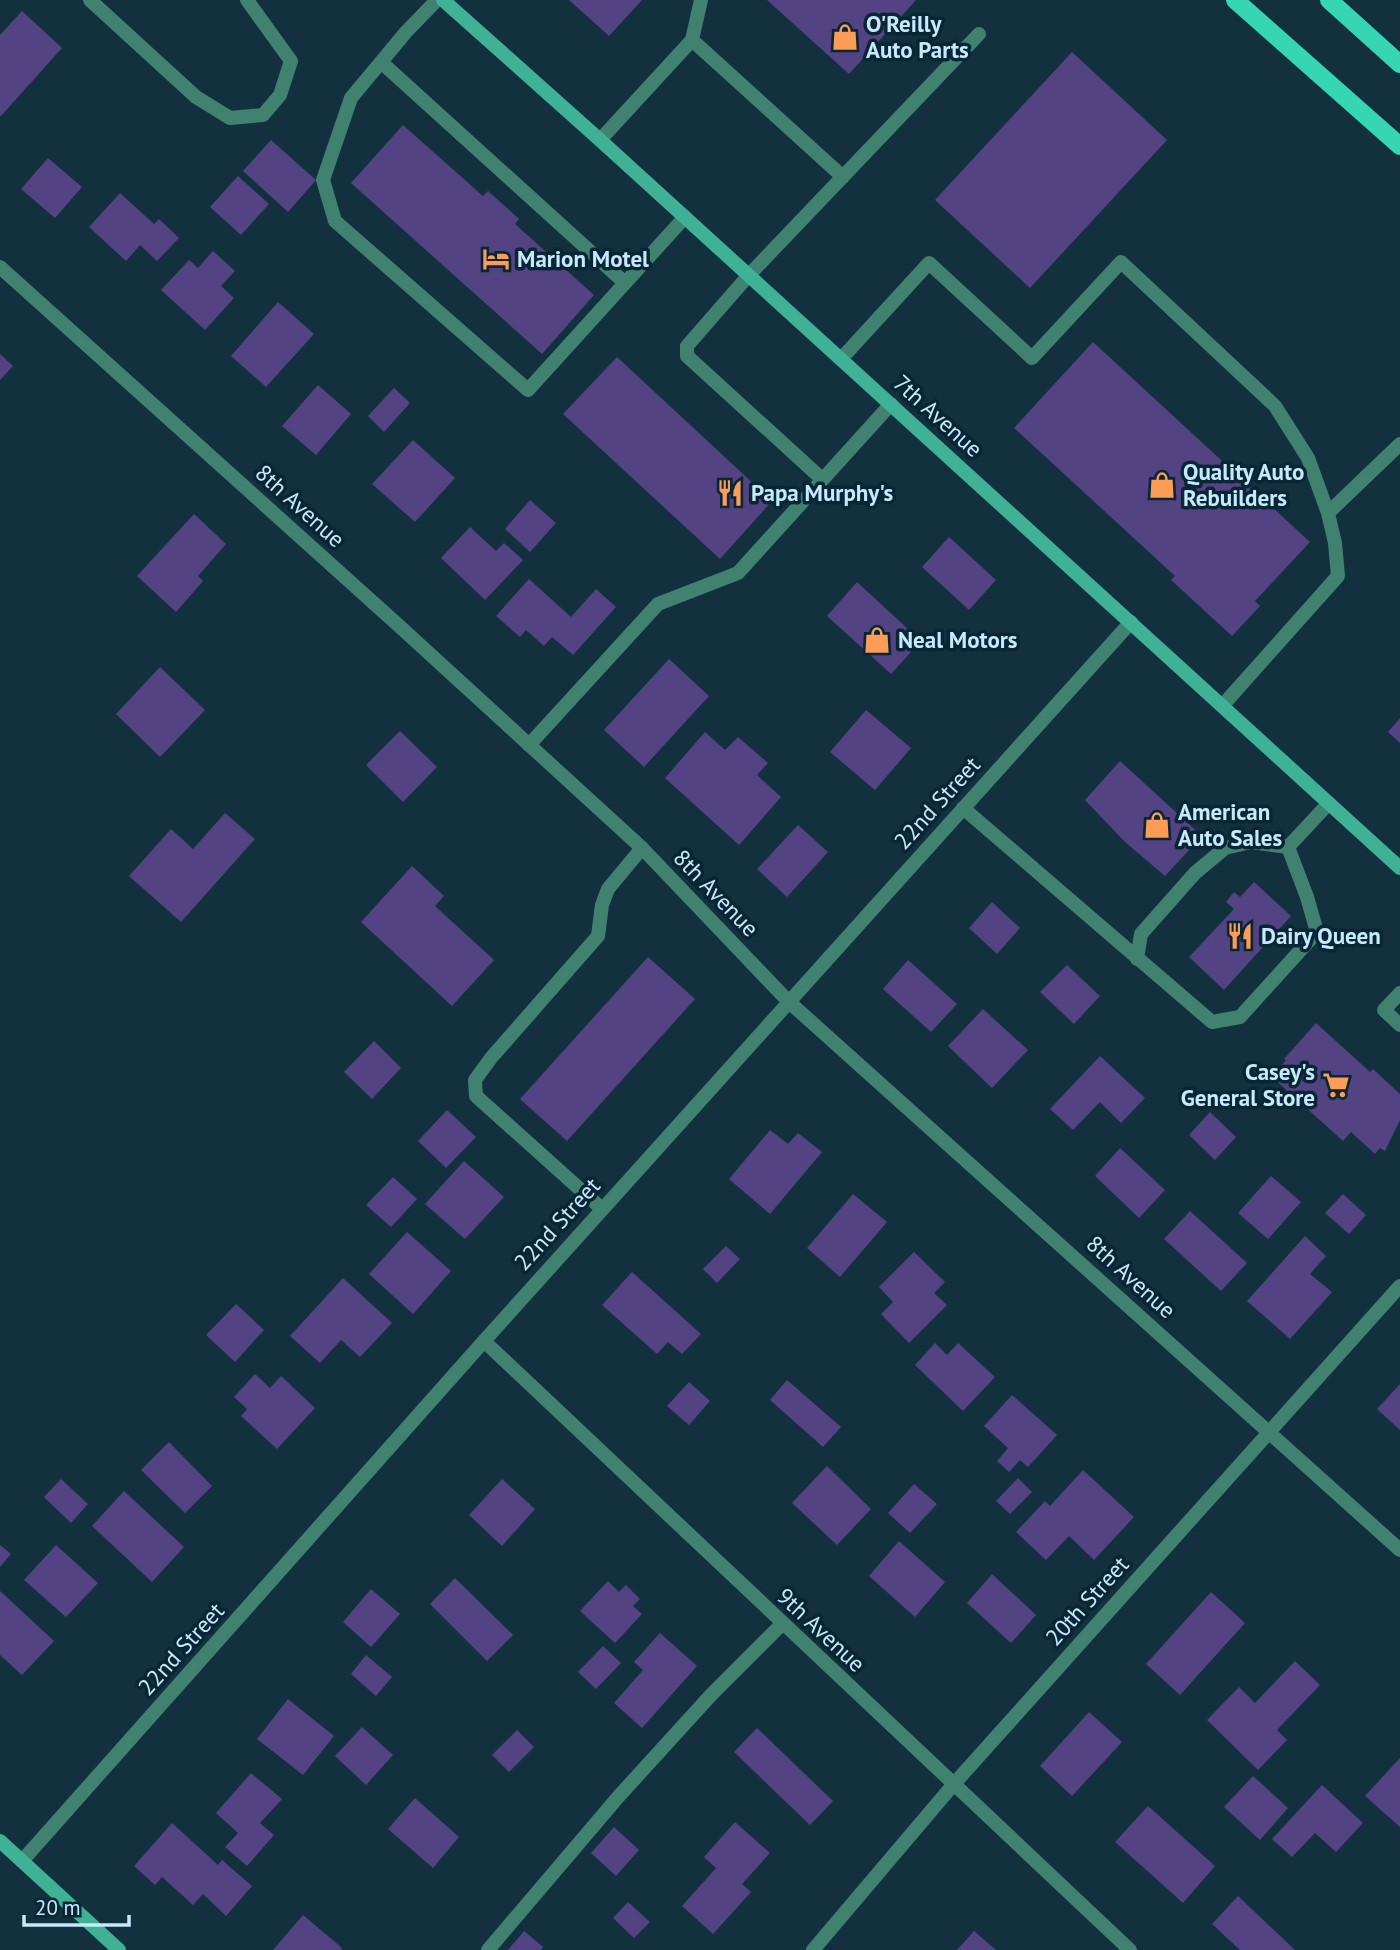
<svg xmlns="http://www.w3.org/2000/svg" width="1400" height="1950" viewBox="0 0 1400 1950" font-family="'PT Sans',sans-serif">
<style>
.building{fill:#544382}
.lines{fill:none;stroke-linecap:round;stroke-linejoin:round}
.lane{stroke:#408170;stroke-width:14}
.street{stroke:#408170;stroke-width:14}
.secondary{stroke:#3eb196;stroke-width:14}
.primary{stroke:#36d6b4;stroke-width:18}
.labels{text-anchor:middle;stroke-width:7;stroke-linejoin:round;paint-order:stroke}
.poi-label{font-size:23px;font-weight:bold;fill:#c8e9fd;stroke:#092634;text-anchor:start}
.street-label{font-size:23px;fill:#c8e9fd;stroke:#092634}
</style>
<rect width="100%" height="100%" fill="#13303f"/>
<!-- building -->
<path class="building" d="M569 0H642L609 36Z
M767 0H916L849 74Z
M22 11 62 48 0 117V35Z
M1072 52 1167 140 1030 288 935 200Z
M403 125 483 196 488 191 519 219 515 224 594 295 542 354 351 183Z
M271 140 316 180 288 212 243 171Z
M48 158 82 187 55 218 21 189Z
M238 176 269 204 241 235 210 207Z
M120 193 154 224 159 219 179 238 157 261 140 245 126 261 89 227Z
M213 251 235 271 221 286 234 298 205 330 161 290 189 260 198 268Z
M278 302 314 334 266 387 231 356Z
M1093 342 1310 542 1255 601 1260 606 1232 636 1171 580 1175 576 1014 428Z
M0 354 13 366 0 380Z
M617 357 772 501 720 559 563 414Z
M318 385 351 414 316 455 282 426Z
M394 388 410 403 384 432 368 416Z
M413 440 455 478 415 522 372 484Z
M530 500 556 523 530 552 505 529Z
M194 514 226 544 198 576 203 581 176 612 137 576Z
M470 527 496 551 504 543 523 560 485 600 441 558Z
M949 537 996 580 969 610 922 567Z
M529 579 571 617 596 589 616 607 573 655 552 637 544 646 526 630 520 637 496 616Z
M857 582 921 641 891 674 827 616Z
M669 659 709 696 644 767 604 730Z
M160 667 205 710 160 757 116 714Z
M866 710 911 748 875 790 830 752Z
M1400 718V743L1388 732Z
M400 731 437 767 403 802 366 765Z
M705 732 725 750 738 737 768 763 757 775 781 797 739 845 665 778Z
M1120 761 1202 836 1165 876 1125 842 1085 800Z
M225 813 255 839 181 922 129 876 171 829 193 849Z
M798 825 828 852 787 897 757 869Z
M412 866 444 896 435 906 494 960 452 1006 361 922Z
M1254 882 1291 916 1224 990 1189 957 1234 909 1226 902 1234 892 1240 897Z
M992 902 1020 928 997 954 969 928Z
M648 957 695 999 567 1141 520 1099Z
M908 960 957 1004 931 1032 883 989Z
M1067 965 1100 996 1074 1024 1040 992Z
M983 1009 1028 1050 992 1088 948 1046Z
M1316 1023 1370 1072 1373 1069 1400 1094V1120L1385 1151 1380 1148 1375 1154 1351 1132 1343 1141 1272 1077 1286 1060 1284 1059Z
M374 1041 401 1068 372 1099 344 1072Z
M1100 1056 1145 1098 1121 1123 1100 1102 1073 1130 1050 1109Z
M447 1110 476 1137 446 1168 418 1141Z
M1210 1112 1236 1137 1215 1160 1189 1135Z
M770 1130 788 1144 798 1133 822 1152 770 1214 729 1179Z
M1120 1148 1165 1190 1139 1218 1095 1176Z
M464 1161 504 1197 465 1239 425 1204Z
M1271 1176 1301 1202 1268 1239 1238 1213Z
M393 1177 417 1199 391 1227 366 1205Z
M853 1194 887 1222 840 1277 807 1248Z
M1343 1194 1366 1215 1349 1234 1325 1213Z
M1190 1211 1247 1263 1221 1291 1164 1239Z
M407 1232 451 1271 413 1314 369 1274Z
M1305 1236 1326 1256 1310 1274 1332 1292 1290 1339 1247 1301Z
M726 1246 740 1259 717 1283 703 1269Z
M914 1252 945 1282 934 1293 947 1305 909 1343 881 1314 893 1302 879 1287Z
M632 1272 701 1334 682 1354 668 1342 657 1354 602 1305Z
M343 1278 392 1323 360 1357 341 1340 320 1363 290 1336Z
M236 1304 264 1330 235 1362 206 1335Z
M935 1343 947 1355 958 1343 995 1377 963 1411 915 1365Z
M255 1374 270 1388 281 1376 315 1408 277 1449 241 1416 247 1409 234 1397Z
M787 1380 841 1427 823 1447 770 1400Z
M689 1382 710 1401 689 1425 667 1406Z
M1400 1384V1430L1377 1409Z
M1012 1395 1057 1435 1028 1467 1020 1460 1009 1472 997 1461 1008 1448 984 1426Z
M169 1442 212 1486 185 1513 141 1470Z
M827 1466 871 1509 837 1545 792 1503Z
M1083 1470 1134 1517 1094 1560 1069 1536 1046 1560 1016 1532 1045 1501 1050 1506Z
M1018 1478 1032 1492 1010 1514 996 1501Z
M61 1479 88 1504 71 1523 44 1497Z
M502 1479 535 1509 502 1546 469 1515Z
M914 1484 937 1504 910 1533 888 1513Z
M124 1491 184 1547 152 1582 92 1526Z
M899 1541 945 1582 915 1617 869 1576Z
M0 1545 11 1554 0 1567Z
M56 1545 98 1583 66 1617 24 1580Z
M992 1574 1036 1615 1011 1643 967 1603Z
M455 1578 513 1635 487 1661 430 1604Z
M608 1581 619 1592 626 1585 640 1599 633 1606 642 1614 615 1643 580 1611Z
M371 1589 400 1614 371 1647 343 1622Z
M0 1591 54 1641 22 1675 0 1655Z
M1211 1592 1245 1623 1180 1695 1146 1664Z
M660 1633 697 1666 642 1728 614 1703 643 1670 634 1662Z
M603 1646 621 1663 596 1689 578 1672Z
M366 1655 392 1677 376 1696 351 1674Z
M1295 1661 1320 1685 1277 1730 1287 1740 1258 1770 1207 1720 1239 1687 1255 1703Z
M288 1699 334 1736 303 1775 257 1739Z
M1089 1712 1122 1742 1072 1796 1040 1766Z
M362 1727 393 1755 366 1785 335 1756Z
M757 1728 833 1801 810 1825 734 1752Z
M517 1730 534 1747 509 1772 492 1755Z
M1400 1758V1827L1365 1796Z
M251 1773 282 1799 260 1823 274 1835 247 1866 225 1847 238 1833 216 1813Z
M1253 1776 1288 1808 1260 1840 1224 1807Z
M1322 1785 1363 1823 1336 1852 1315 1833 1292 1857 1272 1839Z
M415 1798 459 1837 433 1868 388 1829Z
M1148 1806 1215 1866 1183 1903 1115 1842Z
M735 1822 770 1853 742 1884 751 1892 713 1934 682 1906 716 1868 704 1857Z
M172 1823 218 1865 222 1860 252 1886 226 1916 203 1894 193 1905 162 1877 155 1885 134 1866Z
M614 1827 639 1850 616 1876 591 1853Z
M1238 1896 1295 1950H1240L1212 1924Z
M628 1902 650 1922 634 1938 613 1918Z
M303 1915 342 1948 341 1950H273Z
M524 1931 543 1947 541 1950H508Z
M974 1931 996 1950H957Z"/>
<g class="lines">
<!-- lane -->
<path class="lane" d="M90 0 196 97 230 118 263 115 280 95 291 61 247 0
M437 0 406 32 351 98 323 180 335 221 528 390 685 217
M692 40 843 177
M381 62 625 283
M600 140 692 40 701 0
M841 359 929 263 1032 358 1121 262 1275 406 1308 458 1328 513 1335 543 1338 576 1223 705
M822 479 687 356V346L749 275 979 34
M1328 513 1400 444
M529 745 658 604 738 573 891 404
M963 808 1212 1022 1240 1017 1317 932 1307 897 1288 847 1251 842 1225 848 1195 873 1141 934 1137 959
M1288 847 1329 803
M1400 993 1384 1010 1400 1025
M602 1209 476 1096 475 1080 491 1058 598 936 602 905 608 889 642 848
M488 1950 619 1796 711 1695 782 1624"/>
<!-- street -->
<path class="street" d="M0 267 397 624 642 848 788 1001 1400 1550
M484 1341 1130 1950
M22 1861 484 1341 1131 622
M813 1950 953 1785 1400 1286"/>
<!-- secondary -->
<path class="secondary" d="M443 0 600 140 1400 868
M0 1841 119 1950"/>
<!-- primary -->
<path class="primary" d="M1235 0 1400 146
M1329 0 1400 64"/>
</g>
<!-- icons -->
<defs>
<symbol id="shop-bare" viewBox="-9 -9 18 18"><path d="M-5-2.5h2.3a2.7 3.5 0 0 1 5.4 0H5L5.5 6h-11ZM-1.5-2.5h3a1.5 2.3 0 0 0-3 0Z" fill="#fd9c56" stroke="#092634" stroke-width="2.5" paint-order="stroke"/></symbol>
<symbol id="hotel-bare" viewBox="-9 -9 18 18"><path d="M-6-4.5h1.5V1H6V5H4.5V3h-9V5H-6ZM-4 0a1.8 1.8 0 1 1 3.6 0ZM.5 0V-2.5h3Q6-2.5 6 0Z" fill="#fd9c56" stroke="#092634" stroke-width="2.5" paint-order="stroke"/></symbol>
<symbol id="restaurant-bare" viewBox="-9 -9 18 18"><path d="M-5-6h1v4h1v-4h1v4h1v-4h1v5L-1.5 .5V6h-2V.5L-5-1ZM5-6V6H3V1.5H1.5Q1.5-4 5-6Z" fill="#fd9c56" stroke="#092634" stroke-width="2.5" paint-order="stroke"/></symbol>
<symbol id="supermarket-bare" viewBox="-9 -9 18 18"><path d="M-6-5.5h2.5l.6 2H6L4.5 2H-2.5L-4.4-4H-6ZM-1.5 3.2a1.3 1.3 0 1 0 .1 0ZM3 3.2a1.3 1.3 0 1 0 .1 0Z" fill="#fd9c56" stroke="#092634" stroke-width="2.5" paint-order="stroke"/></symbol>
</defs>
<g fill-rule="evenodd">
<use href="#shop-bare" x="826" y="18" width="38" height="38"/>
<use href="#hotel-bare" x="477" y="240" width="38" height="38"/>
<use href="#shop-bare" x="1143" y="466" width="38" height="38"/>
<use href="#restaurant-bare" x="711" y="474" width="38" height="38"/>
<use href="#shop-bare" x="858" y="621" width="38" height="38"/>
<use href="#shop-bare" x="1138" y="806" width="38" height="38"/>
<use href="#restaurant-bare" x="1221" y="917" width="38" height="38"/>
<use href="#supermarket-bare" x="1317" y="1066" width="38" height="38"/>
</g>
<g class="labels">
<!-- poi labels -->
<g class="poi-label">
<text x="866" y="32">O'Reilly<tspan x="866" dy="26">Auto Parts</tspan></text>
<text x="517" y="267">Marion Motel</text>
<text x="1183" y="480">Quality Auto<tspan x="1183" dy="26">Rebuilders</tspan></text>
<text x="751" y="501">Papa Murphy's</text>
<text x="898" y="648">Neal Motors</text>
<text x="1178" y="820">American<tspan x="1178" dy="26">Auto Sales</tspan></text>
<text x="1261" y="944">Dairy Queen</text>
<text x="1315" y="1080" text-anchor="end">Casey's<tspan x="1315" dy="26">General Store</tspan></text>
</g>
<!-- street labels -->
<g class="street-label">
<text transform="translate(938 416) rotate(42)" y="8">7th Avenue</text>
<text transform="translate(300 506) rotate(42)" y="8">8th Avenue</text>
<text transform="translate(937 803) rotate(-48)" y="8">22nd Street</text>
<text transform="translate(716 893) rotate(46)" y="8">8th Avenue</text>
<text transform="translate(557 1224) rotate(-48)" y="8">22nd Street</text>
<text transform="translate(1131 1277) rotate(42)" y="8">8th Avenue</text>
<text transform="translate(1087 1601) rotate(-48)" y="8">20th Street</text>
<text transform="translate(821 1630) rotate(43)" y="8">9th Avenue</text>
<text transform="translate(181 1649) rotate(-48)" y="8">22nd Street</text>
</g>
</g>
<!-- scale -->
<path d="M24 1915v10h105v-10" fill="none" stroke="#c8e9fd" stroke-width="3.5"/>
<text x="35" y="1915" font-size="21" fill="#c8e9fd" stroke="#092634" stroke-width="5" paint-order="stroke">20 m</text>
</svg>
